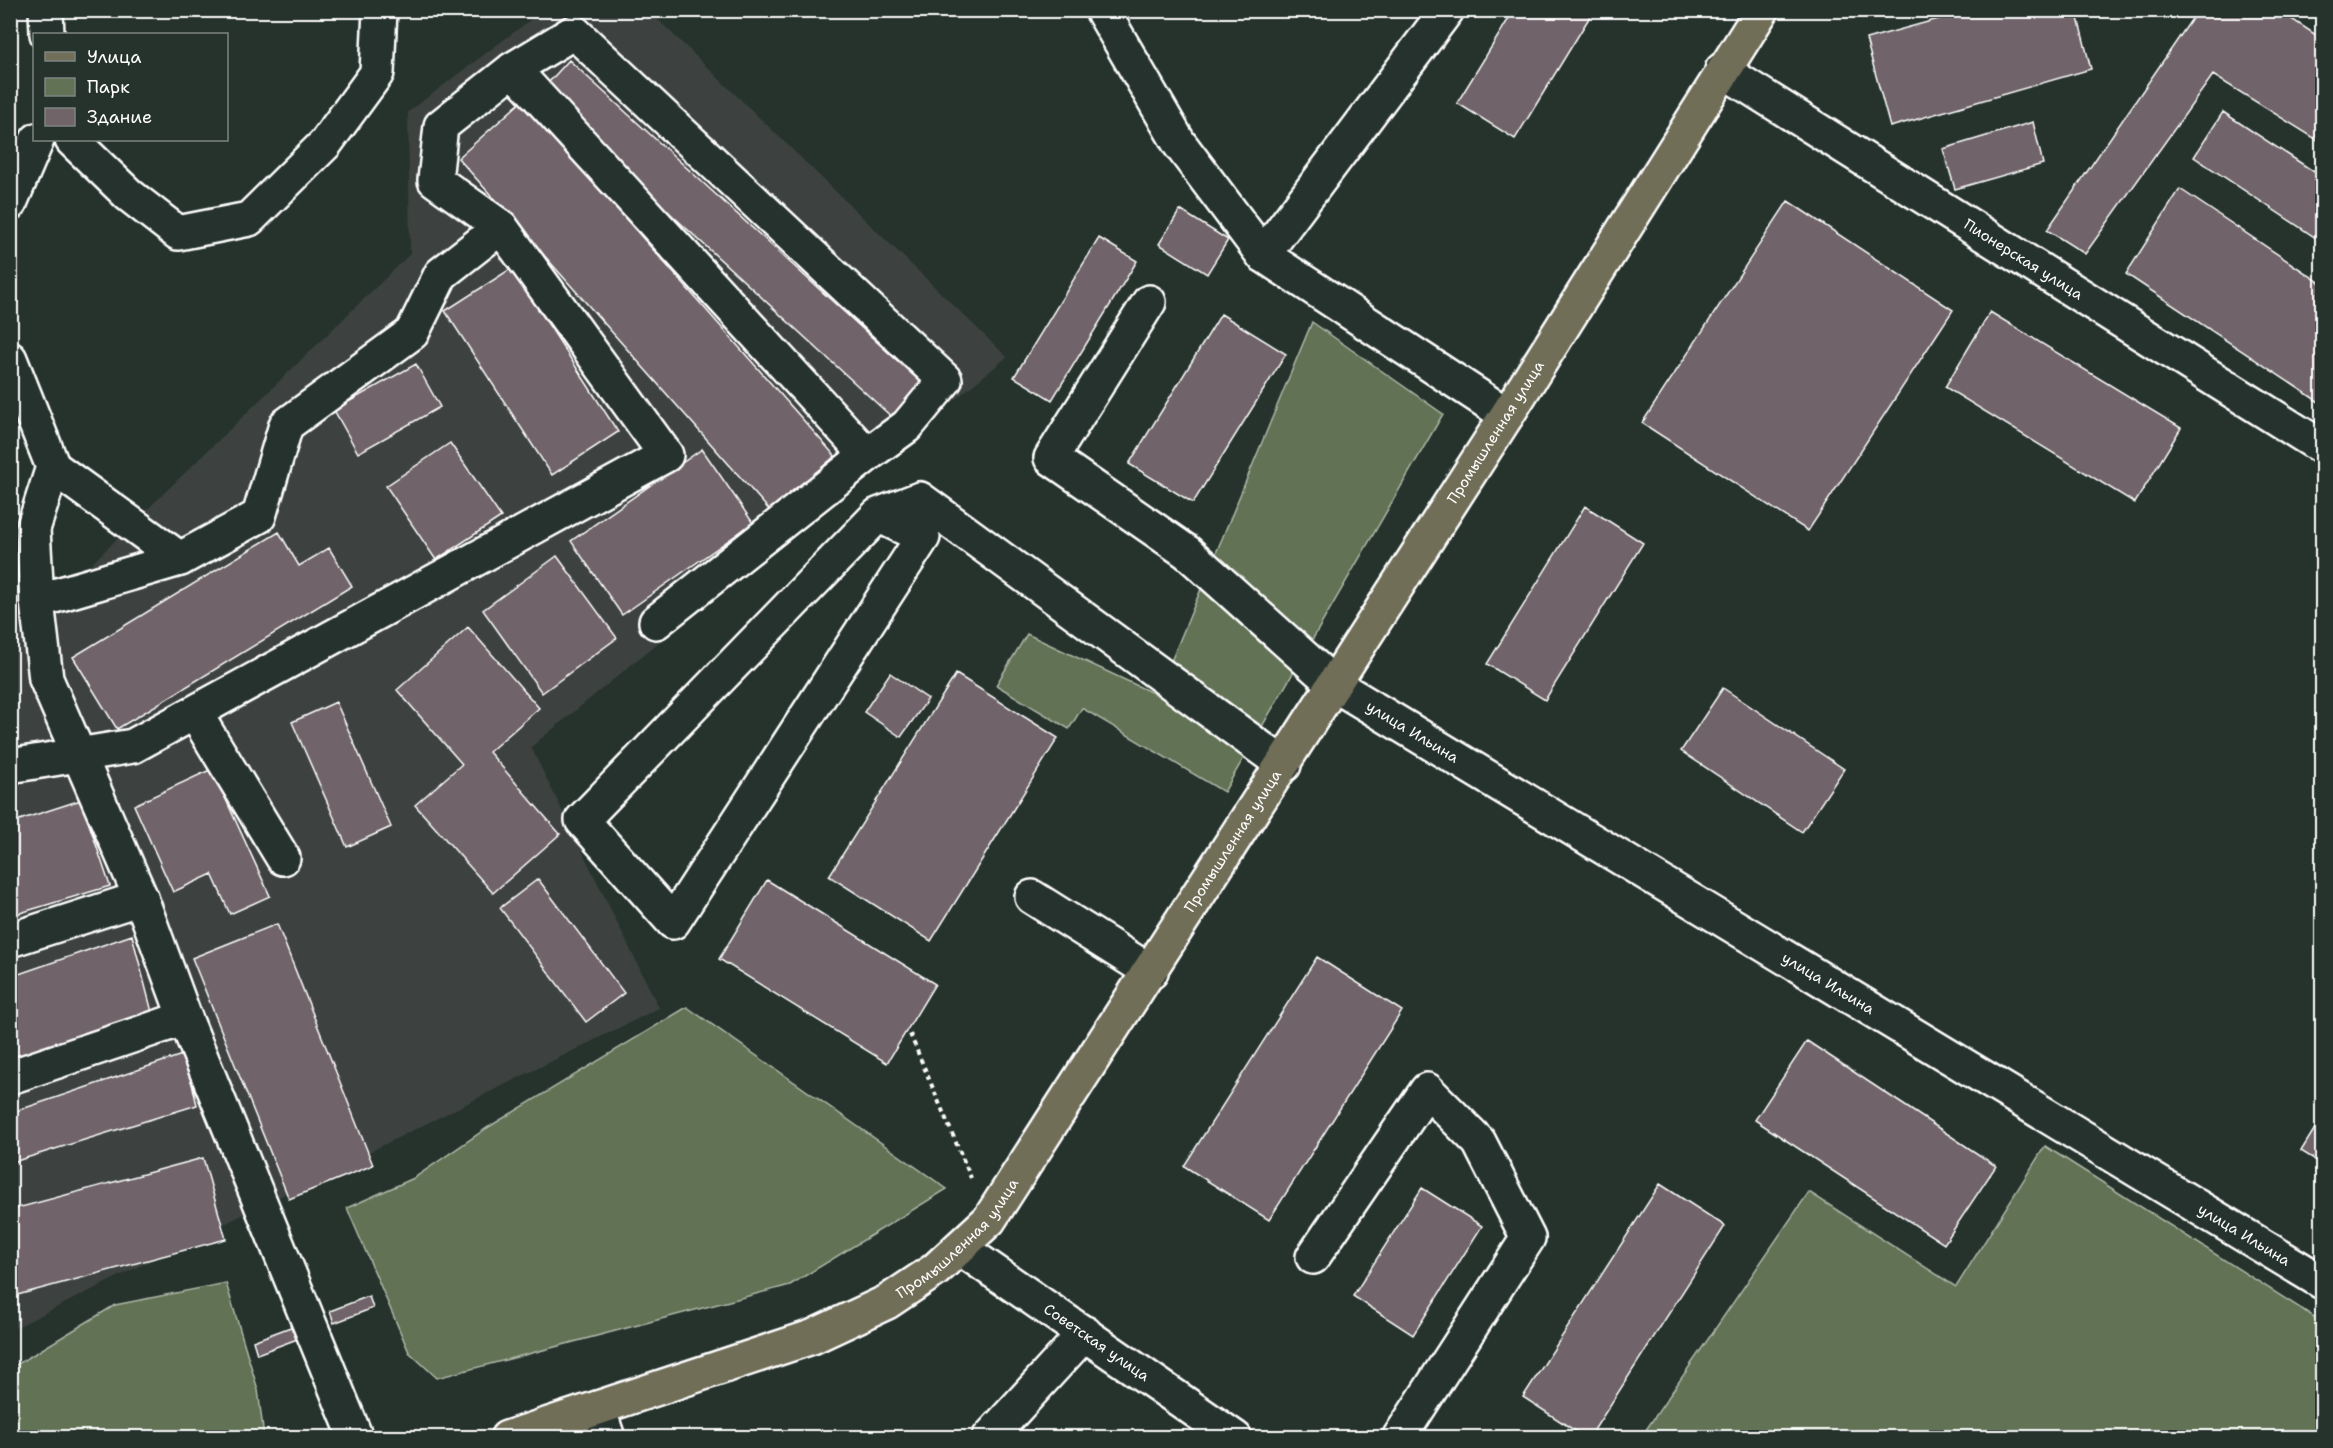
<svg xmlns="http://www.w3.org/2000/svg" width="2333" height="1448" viewBox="0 0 2333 1448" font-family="'Shantell Sans',sans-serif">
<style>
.built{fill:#3c423f}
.green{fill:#627254;stroke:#b0b8aa;stroke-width:1.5}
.building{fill:#706469;stroke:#fff;stroke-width:1.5}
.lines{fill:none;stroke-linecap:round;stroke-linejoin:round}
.minor-casing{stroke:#fff;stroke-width:38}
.major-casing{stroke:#fff;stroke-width:38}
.path{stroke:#fff;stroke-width:4;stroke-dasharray:4.5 4.5;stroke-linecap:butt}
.minor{stroke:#26332d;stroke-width:33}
.major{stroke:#716e59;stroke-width:33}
.labels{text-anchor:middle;stroke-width:4.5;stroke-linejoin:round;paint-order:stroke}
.street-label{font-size:15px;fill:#fff;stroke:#26332d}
</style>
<rect width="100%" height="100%" fill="#26332d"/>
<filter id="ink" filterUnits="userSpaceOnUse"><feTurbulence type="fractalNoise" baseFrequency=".0167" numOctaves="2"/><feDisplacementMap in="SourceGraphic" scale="12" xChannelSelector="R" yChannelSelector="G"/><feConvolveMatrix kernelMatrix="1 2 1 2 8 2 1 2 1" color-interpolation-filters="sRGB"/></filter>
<g filter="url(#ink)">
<!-- built -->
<path class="built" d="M542 11H649L1007 357 531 747 659 1008 11 1330V642L410 254 408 112Z"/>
<!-- green -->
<path class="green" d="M1312 322 1443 414 1224 792 1082 708 1069 729 996 685 1027 634 1157 695Z
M687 1007 947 1189 790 1285 437 1378 409 1352 347 1208 414 1178 487 1128Z
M2045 1146 2322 1322V1437H1641L1809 1192 1956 1287Z
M226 1283 258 1390 264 1437H11V1368L115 1305Z"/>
<!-- building -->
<path class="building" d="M1514 10H1594L1515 139 1457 103Z
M1971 10H2076L2091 69 1890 127 1866 39Z
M2198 10H2278L2322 39V143L2213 75 2085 254 2047 230Z
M569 60 925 386 895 420 539 93Z
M522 101 835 456 771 512 458 158Z
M2223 112 2322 177V242L2194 157Z
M2033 122 2043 164 1955 189 1943 149Z
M2180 189 2322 284V404L2126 274Z
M1788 201 1953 310 1808 531 1642 423Z
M1180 210 1228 240 1207 274 1159 244Z
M1099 238 1137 261 1052 400 1014 377Z
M512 268 618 432 552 475 445 311Z
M1990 312 2181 428 2135 503 1945 387Z
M1221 314 1286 354 1193 503 1129 464Z
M416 364 440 407 358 453 334 410Z
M450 443 501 517 436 560 386 486Z
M702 449 753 523 622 615 571 541Z
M1585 506 1643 543 1545 700 1487 664Z
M279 532 299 566 329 548 352 586 117 729 73 657Z
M557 556 617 638 542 693 483 610Z
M468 627 539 708 489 752 560 834 493 893 415 805 462 764 397 690Z
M890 673 928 699 901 737 864 712Z
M956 674 1058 738 931 941 829 876Z
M1723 688 1844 769 1802 832 1681 751Z
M336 702 391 827 347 847 292 722Z
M212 769 270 896 230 914 212 874 173 892 134 805Z
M81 800 110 886 10 916V823Z
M538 879 624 993 586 1022 500 908Z
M767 880 935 984 887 1063 719 959Z
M277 924 373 1165 289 1199 192 958Z
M132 935 153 1016 10 1062V977Z
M1317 957 1402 1011 1269 1220 1184 1166Z
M1807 1041 1996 1166 1944 1244 1755 1120Z
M185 1054 197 1105 10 1163V1113Z
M2322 1117V1164L2301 1151Z
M203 1158 226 1239 10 1297V1210Z
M1660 1184 1725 1226 1589 1438H1586L1523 1397Z
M1422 1188 1482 1226 1413 1335 1353 1296Z
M369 1296 373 1308 334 1323 330 1311Z
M296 1325 300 1338 257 1354 253 1341Z"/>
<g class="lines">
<defs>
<g id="minor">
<path d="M46 10 47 34"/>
<path d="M1102 10 1179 143 1263 255 1447 10"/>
<path d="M513 69 867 455"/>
<path id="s1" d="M1722 70 2322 447"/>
<path d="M72 140 129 195 178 233 249 219 325 144 377 73 380 10"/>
<path d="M10 203 37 140"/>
<path d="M1263 255 1507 415"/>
<path id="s2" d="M1149 302 1051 458 1187 552 1335 685 2322 1282"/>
<path d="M10 359 53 467 33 529 37 601 46 679 141 898 185 1018 356 1438"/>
<path d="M53 467 180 559"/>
<path d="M878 515 923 537 673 922 582 820 878 515 920 499 1284 765"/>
<path d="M37 601 180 559 259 516 286 425 412 333 441 274 501 227"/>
<path d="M195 713 283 858"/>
<path d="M10 766 133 746 666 455 501 227 435 180 441 126 513 69 574 32 945 380 907 426 867 455 656 622"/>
<path d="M1032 897 1151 972"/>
<path d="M10 940 141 898"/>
<path d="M10 1077 185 1018"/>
<path id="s3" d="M960 1248 1235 1438"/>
<path d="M1313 1257 1427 1090 1479 1142 1528 1238 1399 1438"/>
<path d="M598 1408 608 1438"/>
<path d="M989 1438 1085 1333"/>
</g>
<g id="major">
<path id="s4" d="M507 1438 812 1337 887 1302 935 1270 989 1220 1507 415 1762 10"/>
</g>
</defs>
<!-- minor casing -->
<use href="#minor" class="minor-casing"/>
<!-- major casing -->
<use href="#major" class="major-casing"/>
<!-- path -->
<path class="path" d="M910 1034 971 1178"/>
<!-- minor -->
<use href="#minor" class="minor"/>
<!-- major -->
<use href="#major" class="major"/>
</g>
</g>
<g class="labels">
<!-- street labels -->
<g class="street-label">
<text dy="5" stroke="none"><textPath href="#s1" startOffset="356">Пионерская улица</textPath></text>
<text dy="5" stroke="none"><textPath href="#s4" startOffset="1472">Промышленная улица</textPath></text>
<text dy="5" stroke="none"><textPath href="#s2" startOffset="639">улица Ильина</textPath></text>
<text dy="5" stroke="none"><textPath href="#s4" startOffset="986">Промышленная улица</textPath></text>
<text dy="5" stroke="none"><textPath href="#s2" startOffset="1125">улица Ильина</textPath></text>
<text dy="5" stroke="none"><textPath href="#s2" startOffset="1611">улица Ильина</textPath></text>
<text dy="5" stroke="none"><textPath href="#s4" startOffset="500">Промышленная улица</textPath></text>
<text dy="5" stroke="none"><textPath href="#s3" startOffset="166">Советская улица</textPath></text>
</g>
</g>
<!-- margin -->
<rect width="2333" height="1448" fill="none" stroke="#26332d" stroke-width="36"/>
<rect x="18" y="18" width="2297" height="1412" fill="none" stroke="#fff" stroke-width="2" filter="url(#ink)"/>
<!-- legend -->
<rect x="33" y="33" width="195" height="108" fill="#26332d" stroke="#7d8581" stroke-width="1.5"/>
<rect x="45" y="52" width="30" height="9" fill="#716e59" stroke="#7d8581" stroke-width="1.5"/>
<text x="87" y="63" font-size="18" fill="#ffffff">Улица</text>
<rect x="45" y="78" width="30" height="18" fill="#627254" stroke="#7d8581" stroke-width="1.5"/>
<text x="87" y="93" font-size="18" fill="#ffffff">Парк</text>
<rect x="45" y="108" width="30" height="18" fill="#706469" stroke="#7d8581" stroke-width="1.5"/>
<text x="87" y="123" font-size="18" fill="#ffffff">Здание</text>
</svg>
